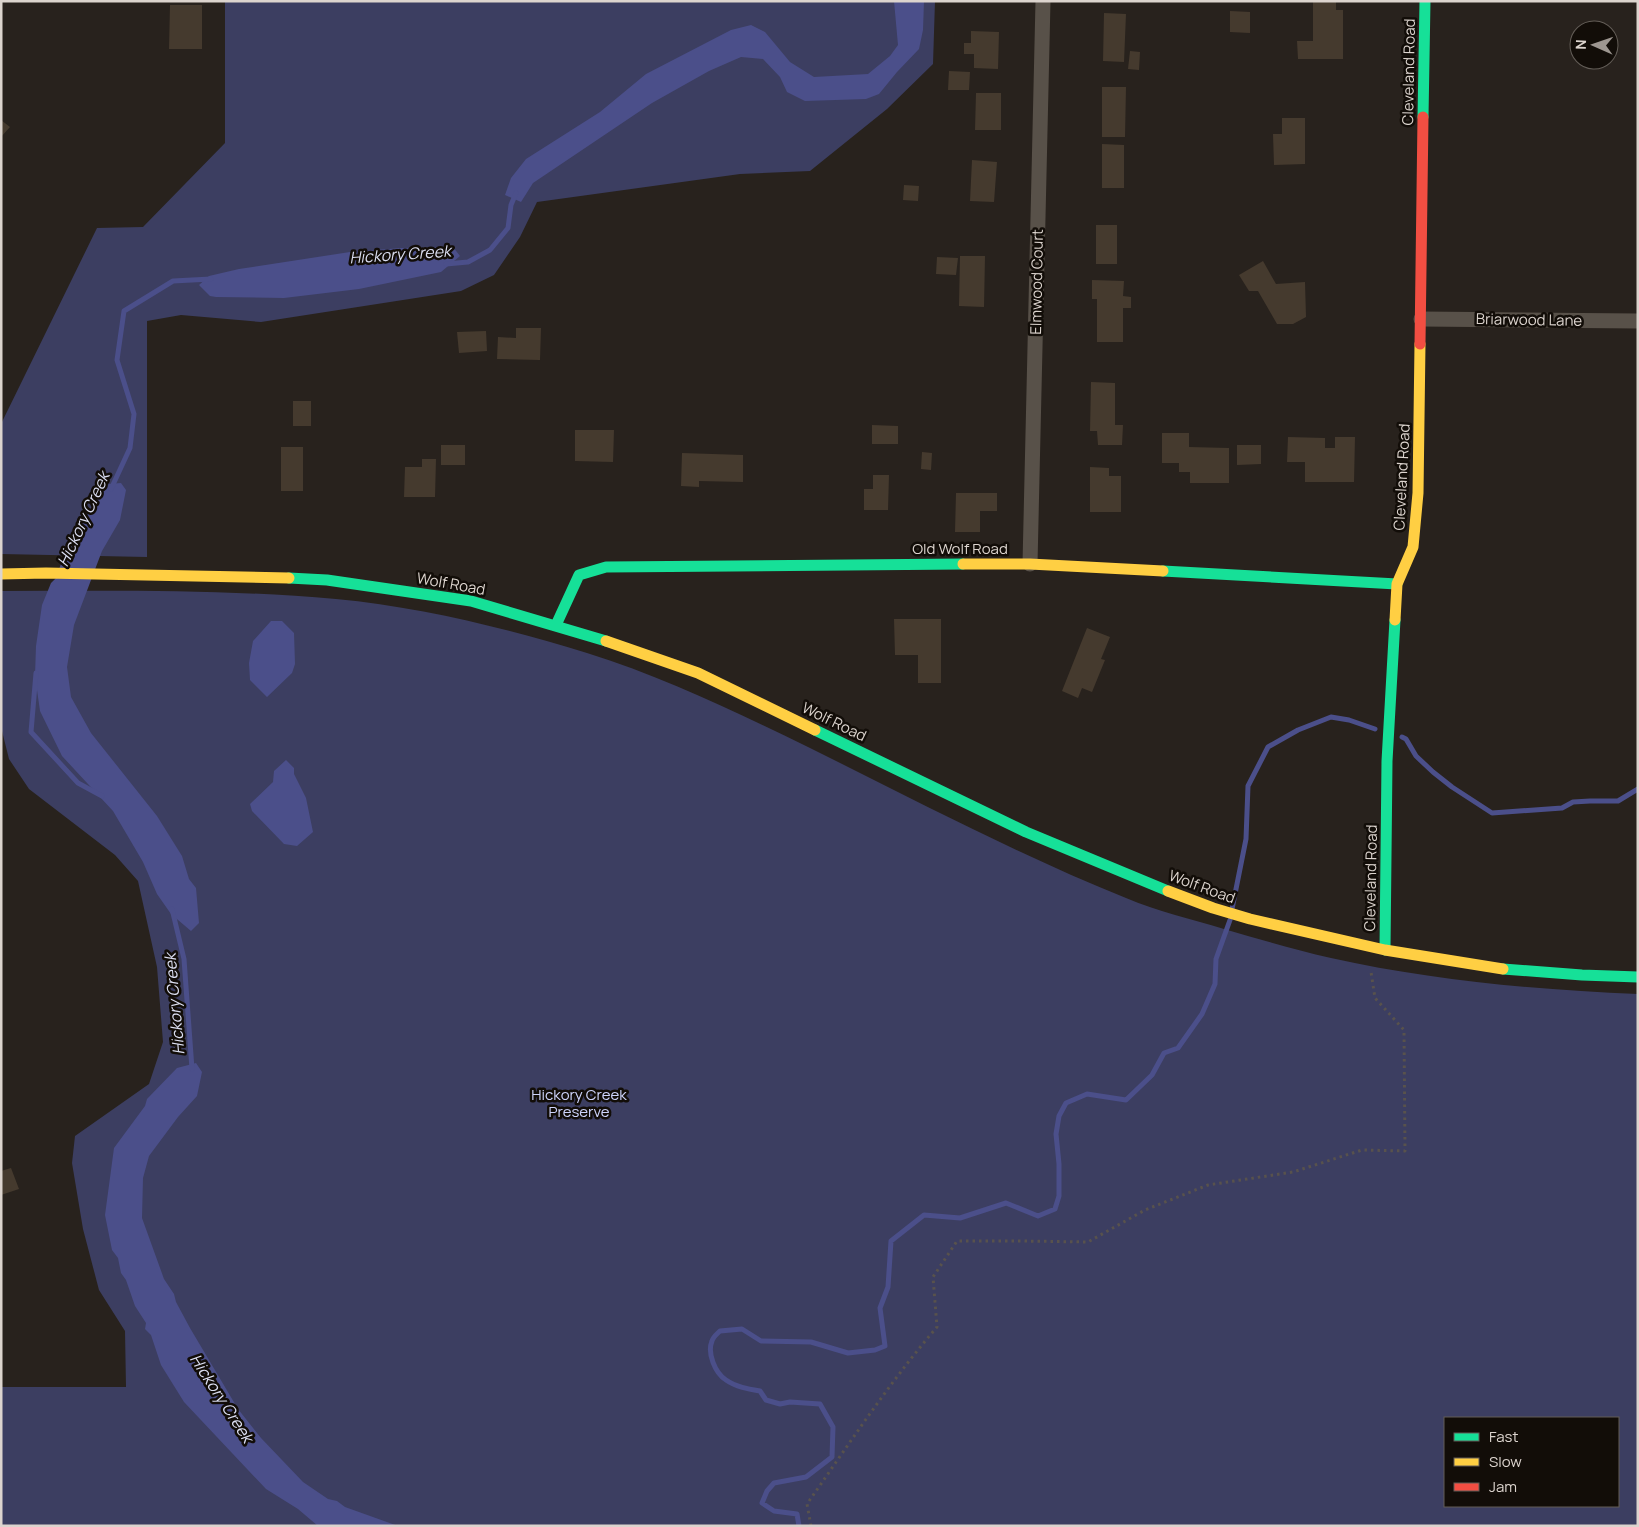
<svg xmlns="http://www.w3.org/2000/svg" width="1639" height="1527" viewBox="0 0 1639 1527" font-family="Manrope,sans-serif">
<style>
.green{fill:#3c3e61;fill-rule:evenodd}
.water{fill:#4b4f8a}
.lines{fill:none;stroke-linecap:round;stroke-linejoin:round}
.stream{stroke:#4b4f8a;stroke-width:5}
.building{fill:#453a2e}
.path{stroke:#58524d;stroke-width:3;stroke-dasharray:2.5 4;stroke-linecap:butt}
.street{stroke:#585149;stroke-width:15}
.fast{stroke:#16e098;stroke-width:11}
.slow{stroke:#ffcf43;stroke-width:11}
.jam{stroke:#f24e42;stroke-width:11}
.labels{text-anchor:middle;stroke-width:5;stroke-linejoin:round;paint-order:stroke}
.street-label{font-size:15px;fill:#dcd4ce;stroke:#120d08}
.park-label{font-size:15px;fill:#ced4fb;stroke:#120d08}
.water-label{font-size:16px;font-style:italic;fill:#dbdef1;stroke:#120d08}
</style>
<rect width="100%" height="100%" fill="#28221d"/>
<!-- green -->
<path class="green" d="M225 1H935L933 64 887 109 810 171 740 174 537 202 520 237 494 275 461 291 261 322 181 315 147 321V557L1 554V424L97 228 143 227 225 143Z
M2 591C113 591 225 589 336 599 421 607 505 628 587 653 664 677 736 712 808 747 913 799 1017 854 1126 898 1157 911 1191 919 1224 929 1259 939 1295 950 1331 958 1430 980 1536 990 1638 994V1526H1V1387H126L125 1331 99 1290 83 1229 72 1163 75 1136 149 1084 163 1042 157 967 138 881 115 855 29 789 9 759 1 727ZM1445 1418H1618V1506H1445Z"/>
<!-- water -->
<path class="water" d="M894 1H924L923 30 919 49 897 72 879 94 866 99 805 101 787 92 780 77 763 59 741 57 709 71 652 103 533 183 521 202 505 195 511 178 526 159 600 112 646 74 731 30 751 25 765 32 790 62 814 77 868 74 890 56 898 45Z
M453 247 460 256 441 272 359 289 284 298 216 297 210 296 199 285 209 276 239 269 350 252 402 248Z
M121 483 126 490 120 520 102 551 74 625 67 667 71 697 91 733 157 816 182 856 189 879 196 888 199 923 191 931 171 914 157 894 143 862 113 811 62 756 40 711 35 676 36 646 42 605 51 583 56 578 63 558 70 548 72 539 82 521 88 515 92 504 109 484Z
M271 621H282L294 633 295 664 292 673 267 697 250 680 249 663 253 641Z
M286 760 294 768V774L306 798 313 832 297 846 284 844 252 811 250 804 273 782 274 771Z
M196 1063 202 1072 197 1096 178 1117 149 1156 143 1178 142 1218 164 1279 174 1294 176 1302 190 1328 238 1409 261 1438 303 1482 328 1499 337 1501 345 1507 398 1526H318L298 1509 266 1489 184 1402 161 1365 151 1335 145 1329 146 1323 135 1306 126 1280 121 1273 118 1258 112 1250 105 1215 114 1148 145 1106 147 1099 177 1068Z"/>
<g class="lines">
<!-- stream -->
<path class="stream" d="M446 264 468 262 490 250 508 228 511 205 516 193
M111 489 130 448 134 414 117 360 124 311 173 281 211 279
M36 673 31 732 78 783 102 796
M1402 737 1406 739 1416 756 1433 772 1452 787 1492 813 1562 808 1573 802 1590 801H1618L1638 789
M172 909 184 959 192 1069
M1232 909 1246 839 1248 786 1268 747 1298 730 1331 717 1349 720 1375 729
M799 1526 797 1514 774 1511 762 1503 767 1491 774 1483 806 1477 832 1457 833 1427 820 1404 790 1402 780 1404 766 1400 760 1391C748 1389 736 1387 726 1380 715 1373 707 1353 712 1341 713 1337 717 1334 720 1331L742 1329 761 1341 811 1342 848 1353 875 1350 885 1346 880 1308 888 1287 891 1241 924 1215 960 1218 1006 1203 1038 1216 1055 1209 1059 1196V1164L1056 1134 1059 1116 1066 1103 1087 1094 1126 1100 1152 1075 1164 1053 1178 1048 1202 1014 1215 984 1216 959 1230 920"/>
</g>
<!-- building -->
<path class="building" d="M1313 1H1336V10H1343V59H1298L1297 41H1313Z
M170 5H202V49H169Z
M1230 11 1250 12V33L1230 32Z
M1104 13 1126 14 1124 62 1103 61Z
M971 31 999 32 998 69 974 68V54H964V43H971Z
M1130 51 1140 52 1139 70 1128 69Z
M949 71 970 72 969 90H948Z
M1102 87H1126L1125 137H1102Z
M976 93H1001V130H975Z
M1282 118H1305V164L1274 165 1273 134H1282Z
M1 120 10 127 1 137Z
M1102 144 1124 145V188H1102Z
M972 160 997 162 994 202 970 201Z
M904 185 919 186 918 201 903 200Z
M1096 225H1117V264H1096Z
M960 256H985L984 307 959 306Z
M937 257 958 258 956 275 936 274Z
M1263 261 1276 284 1305 282 1306 317 1293 324H1277L1258 291H1249L1239 275Z
M1092 280 1124 281 1123 296 1131 297V308H1123V342H1097V299H1092Z
M516 328H541L540 360 497 359 498 337 516 338Z
M486 331 487 351 459 353 457 332Z
M1091 382 1115 383V425H1123L1122 445H1098L1097 431H1090Z
M293 401H311V426H293Z
M872 425 898 426V444H872Z
M575 430H614L613 462 575 461Z
M1162 433H1189V447L1229 448V483H1190V472H1179V463H1162Z
M1288 437 1325 438V448H1335V437H1355L1354 482H1305V462H1287Z
M441 445H465V465H441Z
M1237 445H1261V464L1237 465Z
M281 447H303V491H281Z
M922 452 932 453 931 470 921 469Z
M682 453 743 455V482L699 481V487L681 486Z
M422 459H436L435 497H404L405 467H422Z
M1090 467 1109 468V476H1121V512H1090Z
M873 475H889L888 510H864V489H873Z
M956 493H997V511H980V532H955Z
M894 619H941V683H918V655H895Z
M1087 628 1110 637 1101 659 1105 660 1092 692 1082 688 1078 698 1062 691Z
M11 1168 19 1189 1 1195V1171Z"/>
<g class="lines">
<!-- path -->
<path class="path" d="M811 1526 807 1504C849 1444 889 1383 937 1327L933 1277 957 1241H1022L1088 1242 1145 1210 1208 1185 1293 1172 1362 1150 1405 1151 1404 1030 1375 998 1371 972"/>
<!-- street -->
<path class="street" d="M1421 319 1638 321
M1030 564 1043 1"/>
<!-- fast -->
<path class="fast" d="M1423 117 1425 1
M1163 571 1397 584
M289 578 327 580 471 601 606 641
M556 625 579 575 606 567 963 564
M815 730 1026 832 1168 891
M1385 950 1387 761 1395 620
M1503 969 1582 975 1638 977"/>
<!-- slow -->
<path class="slow" d="M963 564H1030L1163 571
M1 574 46 573 289 578
M1395 620 1397 584 1413 547 1418 493 1420 344
M606 641 698 673 815 730
M1168 891 1213 908 1250 919 1385 950 1503 969"/>
<!-- jam -->
<path class="jam" d="M1420 344 1423 117"/>
</g>
<g class="labels">
<!-- street labels -->
<g class="street-label">
<text transform="translate(1409 72) rotate(-89)" y="5">Cleveland Road</text>
<text transform="translate(1037 282) rotate(-89)" y="5">Elmwood Court</text>
<text transform="translate(1529 320) rotate(1)" y="5">Briarwood Lane</text>
<text transform="translate(1402 477) rotate(-87)" y="5">Cleveland Road</text>
<text x="960" y="554">Old Wolf Road</text>
<text transform="translate(451 584) rotate(10)" y="5">Wolf Road</text>
<text transform="translate(834 722) rotate(26)" y="5">Wolf Road</text>
<text transform="translate(1371 878) rotate(-89)" y="5">Cleveland Road</text>
<text transform="translate(1202 887) rotate(20)" y="5">Wolf Road</text>
</g>
<!-- park labels -->
<g class="park-label">
<text x="579" y="1100">Hickory Creek<tspan x="579" dy="17">Preserve</tspan></text>
</g>
<!-- water labels -->
<g class="water-label">
<text transform="translate(400 254) rotate(-4)" y="6">Hickory Creek</text>
<text transform="translate(83 519) rotate(-65)" y="6">Hickory Creek</text>
<text transform="translate(174 1004) rotate(-95)" y="6">Hickory Creek</text>
<text transform="translate(222 1398) rotate(57)" y="6">Hickory Creek</text>
</g>
</g>
<!-- border -->
<rect width="1639" height="1527" fill="none" stroke="#dcd4ce" stroke-width="5"/>
<!-- legend -->
<rect x="1444" y="1417" width="175" height="90" fill="#120d08" stroke="#635d57"/>
<rect x="1454" y="1433" width="25" height="8" fill="#16e098" stroke="#635d57"/>
<text x="1489" y="1442" font-size="15" fill="#dcd4ce">Fast</text>
<rect x="1454" y="1458" width="25" height="8" fill="#ffcf43" stroke="#635d57"/>
<text x="1489" y="1467" font-size="15" fill="#dcd4ce">Slow</text>
<rect x="1454" y="1483" width="25" height="8" fill="#f24e42" stroke="#635d57"/>
<text x="1489" y="1492" font-size="15" fill="#dcd4ce">Jam</text>
<!-- north arrow -->
<g transform="translate(1594 45) rotate(272)"><circle r="24" fill="#120d08" stroke="#635d57"/>
<path d="M0-4L9 19L0 12L-9 19Z" fill="#9d9690"/>
<text y="-8" font-size="14" font-weight="bold" text-anchor="middle" fill="#dcd4ce">N</text>
</g>
</svg>
